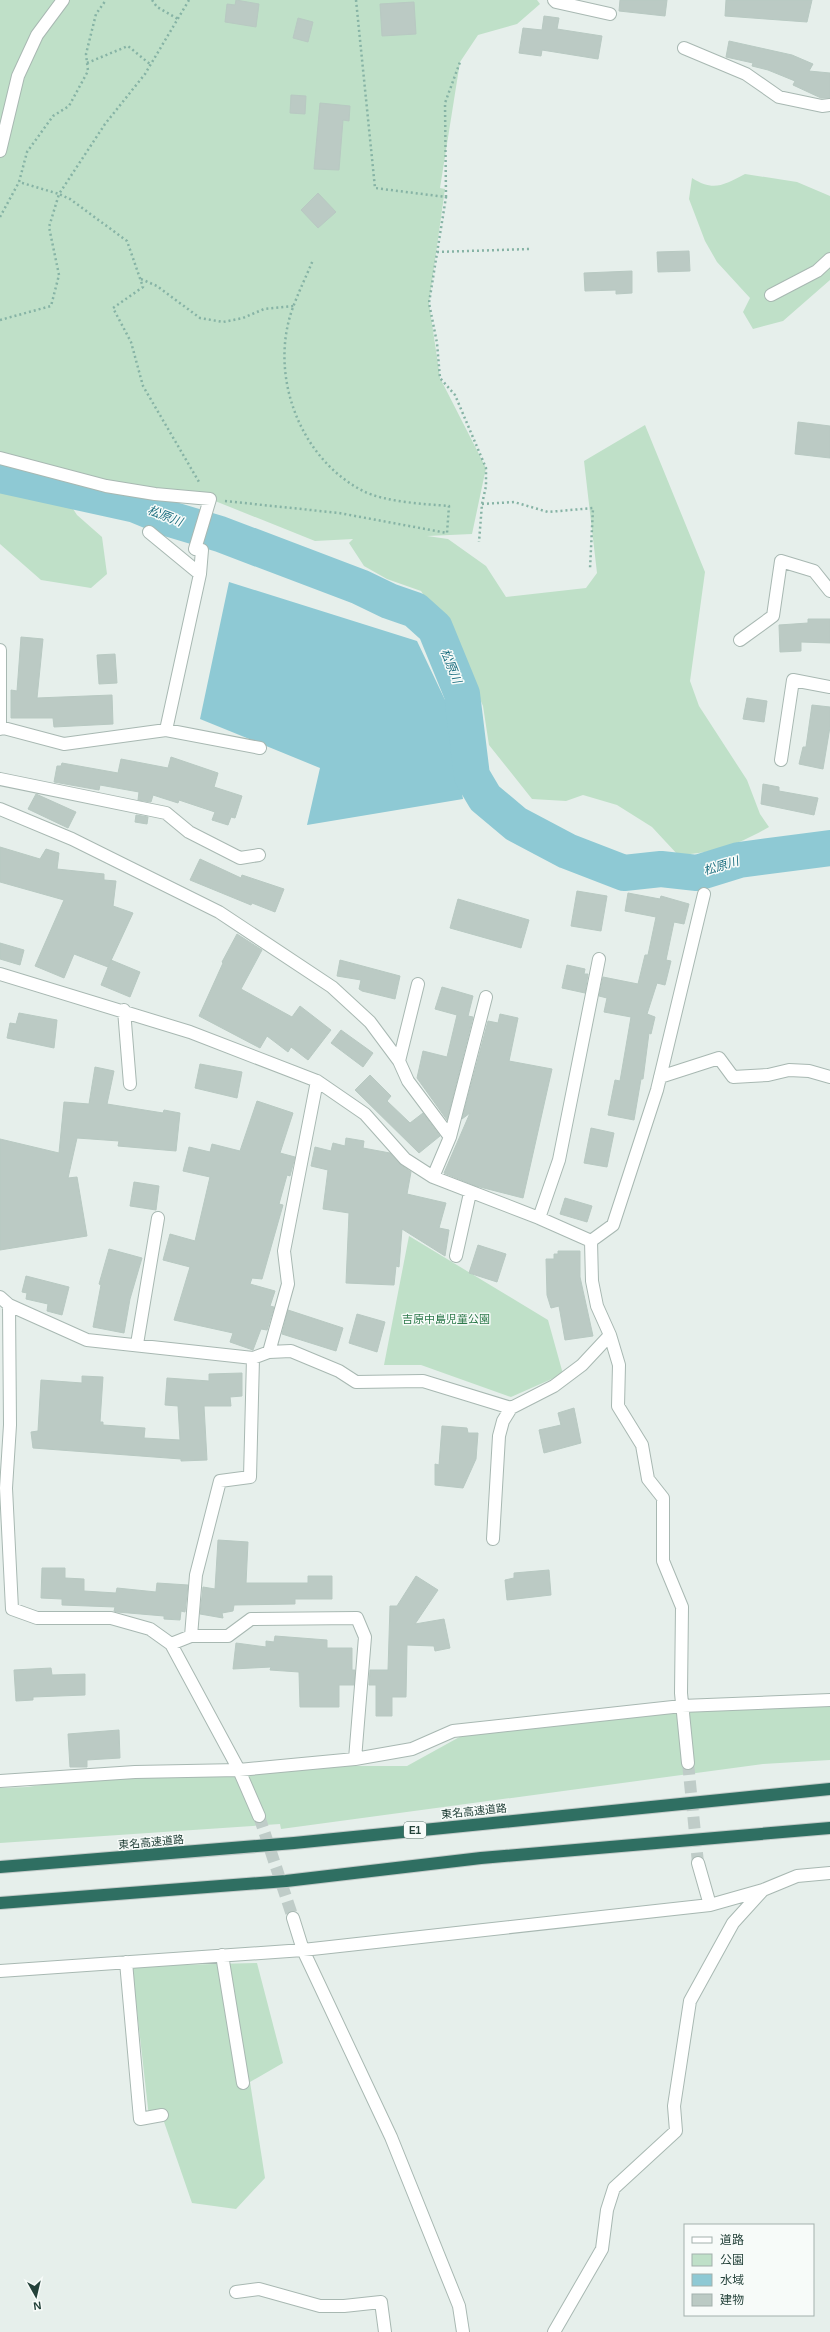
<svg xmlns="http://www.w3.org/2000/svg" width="830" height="2332" viewBox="0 0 830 2332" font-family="Arial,'Noto Sans JP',sans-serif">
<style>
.green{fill:#bfe0c8}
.water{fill:#8ec9d4}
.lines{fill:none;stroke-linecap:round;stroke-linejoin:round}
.river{stroke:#8ec9d4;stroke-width:36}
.building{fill:#bbcac4;stroke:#b8c9c2}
.minor-tunnel{stroke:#bfccc8;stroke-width:12;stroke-dasharray:12 6;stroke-linecap:butt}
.minor-casing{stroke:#a8b8b2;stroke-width:14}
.highway-casing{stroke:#c2cac8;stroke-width:14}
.path{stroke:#86b3a5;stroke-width:2.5;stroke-dasharray:2 3;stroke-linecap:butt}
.minor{stroke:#fff;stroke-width:12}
.highway{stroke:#2f6f62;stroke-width:12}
.labels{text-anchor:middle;stroke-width:3;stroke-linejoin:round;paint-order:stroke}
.shield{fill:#f7fbf9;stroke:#637a73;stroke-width:1}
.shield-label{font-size:10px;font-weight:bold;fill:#24423a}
.park-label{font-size:11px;fill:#2d7a4b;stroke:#f7fbf9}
.street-label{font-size:11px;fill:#24423a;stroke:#f7fbf9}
.water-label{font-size:12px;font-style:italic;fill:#1c6f80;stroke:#f7fbf9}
</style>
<rect width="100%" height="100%" fill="#e6efeb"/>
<!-- green -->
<path class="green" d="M0 0H537L540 4 517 24 478 35 460 62 440 188 445 189 429 303 440 378 486 468 472 534 427 536 448 539 486 566 506 597 586 588 597 573 584 461 645 425 705 572 690 681 699 706 747 780 760 814 769 827C738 845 715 853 678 855L652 827 617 805 583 795 566 801 532 799 489 745 483 706 462 656 421 591 387 579 364 566 349 543 353 539 315 541 210 499 49 472 77 515 102 537 107 574 91 588 41 580 0 544Z
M745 174 797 182 830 196V280L783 321 753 329 743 312 750 298 717 262 705 241 689 199 692 178C714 192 723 185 745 174Z
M409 1236 548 1320 563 1374 511 1397 421 1365H384Z
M830 1703V1760L763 1764 281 1829 280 1824 0 1843V1788L27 1787 135 1772 282 1766H407L474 1729 668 1707Z
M257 1963 283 2063 250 2082 265 2178 236 2209 192 2203 162 2116 149 2117 132 1966Z"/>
<!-- water -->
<path class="water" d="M229 582 417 641 446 702 463 799 307 825 320 768 200 719Z"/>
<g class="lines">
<!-- river -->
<path class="river" d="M0 475 136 505 170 519 220 534 360 587 389 601 415 610 435 628 462 694 472 776 485 798 516 824 567 851 624 873 661 869 697 873 739 860 830 848"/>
</g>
<!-- building -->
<path class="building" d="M236 0 259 4 256 27 225 22 227 4 235 5Z
M620 0H667L665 16 619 11Z
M726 0H812L807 22 725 16Z
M414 2 416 34 382 36 380 4Z
M544 16 559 18 557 29 602 36 598 59 542 50 541 56 519 53 523 28 542 30Z
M298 18 313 22 308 42 293 38Z
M729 41 792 55 813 64 809 71 830 73V98H821L793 85 795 81 768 70 752 66 753 63 726 57Z
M291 95 306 96 305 114 290 113Z
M320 103 350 106 349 121 343 120 339 170 314 169Z
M318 193 336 212 318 228 301 210Z
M689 251 690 271 658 272 657 252Z
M632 271V293L616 294V290L585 291 584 273Z
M798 422 830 426V458L795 454Z
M808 619H830V643L801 642V651L780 652 779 625 808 623Z
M21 637 43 639 37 698 112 695 113 724 54 727 53 718H11V690L17 691Z
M115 654 117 683 99 684 97 655Z
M747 698 767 701 764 722 743 719Z
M812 705 830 707V727L823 769 799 764 803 747H806Z
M171 757 218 773 214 787 242 796 235 818 231 817 228 825 212 820 215 812 179 800 178 803 153 795 151 802 138 800 139 792 100 785 99 790 54 782 57 766H61L62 763 118 773 121 759 168 768Z
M763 784 779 787V791L818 798 814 815 761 804Z
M36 794 76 812 68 828 28 809Z
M136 815 148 817 147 824 135 822Z
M0 847 40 859 46 849 59 853 57 869 104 874V880L116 881 113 906 133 913 108 967 74 954 64 978 35 966 64 900 0 882Z
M200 859 241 878 242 875 284 889 275 912 252 903 251 905 190 880Z
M577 891 607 896 601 931 571 926Z
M628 893 660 899 661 896 689 904 684 924 674 922 666 960 671 961 665 985 657 983 647 1014 655 1017 651 1034 649 1033 643 1079H641L634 1120 608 1115 615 1080 620 1081 631 1017 604 1012 607 998 599 996 603 977 638 984 645 955H648L656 917 625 911Z
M458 899 529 920 521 948 450 928Z
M237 934 262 950 241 989 292 1017 300 1006 331 1030 308 1060 291 1047 288 1052 267 1036 260 1048 199 1016 223 963 222 962Z
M0 943 24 950 20 965 0 959Z
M111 960 140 972 130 997 101 985Z
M340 960 400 976 395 999 362 991 359 989 361 980 337 976Z
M567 965 585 969 584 974H588L585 993 562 988Z
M442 987 473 996 468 1016 473 1017 447 1120 417 1078 423 1051 447 1057 457 1015 435 1009Z
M19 1013 57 1020 54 1048 7 1038 10 1023 16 1024Z
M500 1014 518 1018 509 1061 552 1069 523 1198 476 1186 444 1173 470 1113 462 1119 488 1021 498 1023Z
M341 1030 373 1053 363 1067 331 1043Z
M200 1064 242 1072 237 1098 195 1088Z
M95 1067 114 1071 107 1104 163 1113 164 1110 180 1113 176 1151 118 1146 119 1141 77 1138 68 1178 77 1177 87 1236 0 1250V1139L59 1153 64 1102 89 1104Z
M370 1075 391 1096 387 1101 410 1123 423 1113 440 1136 419 1153 355 1090Z
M257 1101 293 1113 280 1153 295 1157 290 1176 287 1175 279 1204 283 1205 262 1279 252 1278 250 1284 275 1291 270 1306 274 1307 267 1330 261 1329 253 1350 230 1342 233 1333 174 1320 190 1267 163 1260 170 1234 195 1241 210 1177 183 1171 189 1147 210 1152 212 1144 240 1151Z
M591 1128 614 1133 607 1167 584 1163Z
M346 1138 364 1141 363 1148 390 1153 400 1164 411 1172 407 1194 446 1203 439 1228 449 1230 445 1256 402 1229 399 1267 396 1266 394 1285 346 1283 349 1213 323 1209 328 1170 311 1166 315 1147 331 1151 333 1143 345 1146Z
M134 1182 159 1186 156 1210 130 1206Z
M565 1198 592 1206 587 1222 560 1214Z
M478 1245 506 1254 497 1282 469 1273Z
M109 1249 142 1258 130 1299 124 1333 93 1327 101 1285 99 1284Z
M558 1251H580V1277L593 1336 565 1340 559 1306 551 1308 547 1295 546 1259H554V1254H558Z
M26 1276 69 1287 62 1315 47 1311 48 1304 26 1299 27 1293 22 1292Z
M288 1310 343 1328 336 1351 282 1334Z
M357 1314 385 1322 377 1352 349 1343Z
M242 1373V1396L230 1397 231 1406H204L207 1460 181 1461V1459L33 1448 31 1432 38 1431 41 1380 82 1383V1376L103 1377 100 1422H103V1425L145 1428 144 1438 180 1440 178 1406 165 1405 167 1378 209 1381V1374Z
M574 1408 581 1443 544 1453 539 1430 561 1425 558 1413Z
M442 1426 467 1428 468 1433H478L476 1459 463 1488 435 1485V1464L439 1465Z
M218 1540 248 1542 246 1583H308V1576H332V1599H295V1604L234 1605 233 1611 222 1613 223 1618 200 1614 203 1587 215 1589Z
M42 1568H65V1578L84 1579V1591L116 1593 117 1588 156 1592 157 1583 188 1585 185 1612 181 1611 180 1620 164 1619V1616L117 1612 114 1611 115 1607 62 1605V1599L41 1598Z
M549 1570 551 1595 507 1600 505 1580 514 1578V1573Z
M416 1576 438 1590 415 1624 444 1619 450 1648 435 1651 434 1646 407 1645 406 1697H392V1716H376V1685H369L370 1670H388L390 1606H397Z
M275 1636 327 1640V1648H352V1670H355L354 1685H339V1707H300L299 1672 270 1670 271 1667 233 1669 236 1643 266 1647V1641L274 1642Z
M51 1668 52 1675 85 1674V1695L33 1697V1700L16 1701 14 1670Z
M119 1730 120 1758 87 1760V1767H70L68 1734Z"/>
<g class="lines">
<!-- minor-tunnel -->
<path class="minor-tunnel" d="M688 1763 698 1863
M259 1816 293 1918"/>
<defs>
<path id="minor" d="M554 0 556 2 610 14
M684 48 746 74 779 97 822 106 830 105
M0 151 18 76 37 35 63 0
M771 295 817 271 830 259
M0 458 106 486 155 494 210 499 195 549 202 550 200 574 166 730
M149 532 200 574
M740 640 773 616 781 561 814 571 830 591
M0 650V729
M0 727 64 744 166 730 260 748
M781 760 793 680 830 687
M0 779 166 813 189 832 240 858 259 855
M0 809 72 839 219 912 332 987 370 1022 399 1061 408 1081 450 1137 433 1177
M0 974 190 1032 317 1081 365 1114 405 1159 433 1177 539 1218 591 1241
M124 1010 130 1084
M399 1061 418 984
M660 1077 719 1058 733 1077 768 1075 789 1070 809 1071 830 1077
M450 1137 486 997
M539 1218 559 1160 599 959
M456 1256 470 1193
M0 1297 9 1305 87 1340 253 1358 269 1352 291 1351 339 1371 356 1382 423 1381 511 1408 554 1386 582 1365 610 1335 597 1306 592 1281 591 1241 613 1225 657 1090 704 894
M9 1305 10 1425 6 1488 12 1609 37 1618H111L150 1629 171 1644 239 1770 259 1816
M610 1335 619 1365 618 1406 642 1445 648 1479 663 1498V1561L682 1607 681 1693 688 1763
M137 1344 158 1218
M269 1352 288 1284 284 1251 317 1081
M493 1539 499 1436 503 1421 511 1408
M191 1636H228L251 1619 357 1618 365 1637 355 1759
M171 1644 191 1636 196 1575 220 1481 250 1477 253 1358
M0 1781 135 1772 239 1770 355 1759 412 1749 453 1731 682 1706 830 1700
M698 1863 710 1905
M293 1918 303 1950 391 2137 459 2306 463 2332
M222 1955 243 2083
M126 1962 140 2119 162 2115
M0 1971 303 1950 710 1905 763 1890
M236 2292 259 2289 320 2306H344L381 2302 385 2332
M554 2332 602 2249 607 2210 614 2188 676 2131 674 2106 690 2001 733 1923 763 1890 797 1876 830 1873"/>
<path id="highway" d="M0 1867 294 1843 830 1789
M0 1903 286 1881 481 1858 830 1828"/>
</defs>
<!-- minor casing -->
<use href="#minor" class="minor-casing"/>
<!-- highway casing -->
<use href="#highway" class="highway-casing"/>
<!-- path -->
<path class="path" d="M152 0 157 7 178 19
M189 0 145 74 105 124 59 194 70 199 127 241 143 287 113 308 131 342 143 386 199 482
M356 0 375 188 446 197 429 303 437 343 440 378 455 395 486 468V486L482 504 479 542
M87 63 128 46 151 65
M446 197 445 103 460 62
M0 217 19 182 27 152 53 116 69 106 88 71 86 54 96 14 106 0
M437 252 530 249
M141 279 157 286 200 318 223 322 243 318 264 309 294 306
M0 320 51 306 59 275 49 227 59 194 19 182
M225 501 339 513 447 533 449 506C424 504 385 502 363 491 301 459 270 379 291 313 297 295 306 277 313 260
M482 504 514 502 548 512 593 508 590 569"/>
<!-- minor -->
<use href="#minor" class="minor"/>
<!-- highway -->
<use href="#highway" class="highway"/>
</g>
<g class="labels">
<!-- shield labels -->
<rect class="shield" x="404" y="1822" width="22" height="16" rx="3"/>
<g class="shield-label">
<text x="415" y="1834">E1</text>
</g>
<!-- park labels -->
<g class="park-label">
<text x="446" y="1323">吉原中島児童公園</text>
</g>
<!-- street labels -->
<g class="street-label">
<text transform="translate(474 1811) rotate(-6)" y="4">東名高速道路</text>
<text transform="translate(151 1842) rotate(-5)" y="4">東名高速道路</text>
</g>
<!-- water labels -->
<g class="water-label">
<text transform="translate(165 516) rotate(21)" y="4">松原川</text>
<text transform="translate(451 666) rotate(68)" y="4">松原川</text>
<text transform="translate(721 866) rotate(-17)" y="4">松原川</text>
</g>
</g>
<!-- legend -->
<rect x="684" y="2224" width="130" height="92" fill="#f7fbf9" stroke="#a3b1ad"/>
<rect x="692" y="2237" width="20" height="6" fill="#ffffff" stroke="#a3b1ad"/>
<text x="720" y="2244" font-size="12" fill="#24423a">道路</text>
<rect x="692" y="2254" width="20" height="12" fill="#bfe0c8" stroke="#a3b1ad"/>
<text x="720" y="2264" font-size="12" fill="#24423a">公園</text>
<rect x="692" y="2274" width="20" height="12" fill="#8ec9d4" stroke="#a3b1ad"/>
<text x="720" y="2284" font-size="12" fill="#24423a">水域</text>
<rect x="692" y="2294" width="20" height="12" fill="#bbcac4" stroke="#a3b1ad"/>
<text x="720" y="2304" font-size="12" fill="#24423a">建物</text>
<!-- north arrow -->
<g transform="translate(36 2296) rotate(172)" stroke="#f7fbf9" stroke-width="3" paint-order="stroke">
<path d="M0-3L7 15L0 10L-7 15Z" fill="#24423a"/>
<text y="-6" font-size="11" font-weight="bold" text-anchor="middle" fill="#24423a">N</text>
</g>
</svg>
